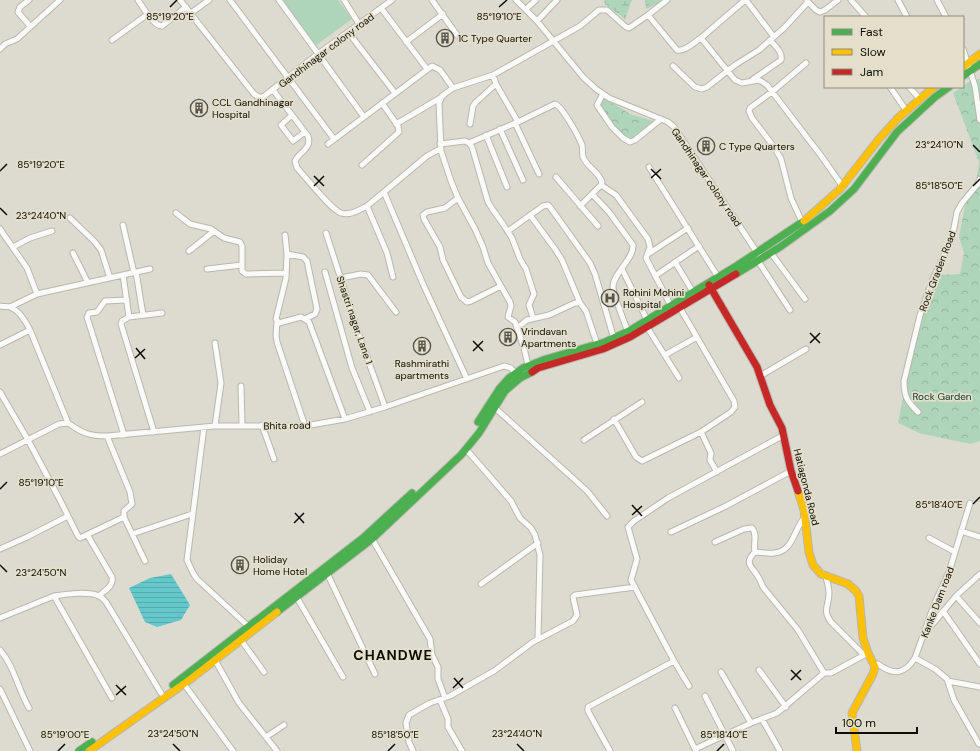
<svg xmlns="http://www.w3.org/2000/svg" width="980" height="751" viewBox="0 0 980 751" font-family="'DM Sans',sans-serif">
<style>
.green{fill:#aed4ba}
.wetland{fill:url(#wetland-marsh)}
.park{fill:url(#park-crowns)}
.water{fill:url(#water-rules)}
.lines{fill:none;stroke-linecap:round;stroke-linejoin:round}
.street-casing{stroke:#b9b7ae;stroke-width:7}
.fast-casing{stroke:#b9b7ae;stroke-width:9}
.slow-casing{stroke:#b9b7ae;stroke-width:9}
.jam-casing{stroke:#b9b7ae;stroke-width:9}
.street{stroke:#fafaf8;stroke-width:5}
.fast{stroke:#4caf50;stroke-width:7}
.slow{stroke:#ffc107;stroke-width:7}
.jam{stroke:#c62828;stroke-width:7}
.ticks{fill:none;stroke:#0d0c06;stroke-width:1.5}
.labels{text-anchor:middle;stroke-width:3.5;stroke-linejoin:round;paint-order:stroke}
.poi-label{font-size:10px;fill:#0d0c06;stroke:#e3dfca;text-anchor:start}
.street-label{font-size:10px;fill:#0d0c06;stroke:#e3dfca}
.park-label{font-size:10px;fill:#0b3623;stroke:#e3dfca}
.district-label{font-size:14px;font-weight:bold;letter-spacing:1px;fill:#0d0c06;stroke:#e3dfca}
.ticks-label{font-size:10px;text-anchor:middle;fill:#0d0c06;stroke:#e3dfca;stroke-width:3.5;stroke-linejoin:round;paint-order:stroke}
</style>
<defs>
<pattern id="wetland-marsh" width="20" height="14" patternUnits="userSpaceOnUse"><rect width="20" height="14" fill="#aed4ba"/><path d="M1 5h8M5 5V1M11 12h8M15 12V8" fill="none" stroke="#94b59e"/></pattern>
<pattern id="park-crowns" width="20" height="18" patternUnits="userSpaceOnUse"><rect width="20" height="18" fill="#aed4ba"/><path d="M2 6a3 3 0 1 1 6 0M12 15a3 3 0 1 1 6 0" fill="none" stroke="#94b59e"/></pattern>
<pattern id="water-rules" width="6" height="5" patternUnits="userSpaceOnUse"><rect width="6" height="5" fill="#64c7ca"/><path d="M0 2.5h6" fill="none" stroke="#56aaac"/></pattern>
</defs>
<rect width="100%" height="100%" fill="#dddbd0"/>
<!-- green -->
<path class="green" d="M282 0H338L352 19 315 46Z"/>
<!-- wetland -->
<path class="wetland" d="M604 0H632L625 19 605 4Z
M645 0H666L646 9Z"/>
<!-- park -->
<path class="park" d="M980 79V441L970 444 919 433 898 423 925 289 941 275 960 274 964 253 959 237 965 206 976 184 979 162 953 93 972 80Z
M605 98 630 114 656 122 634 140C618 135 608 118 600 104Z"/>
<!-- water -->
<path class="water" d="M171 574 190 605 181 620 157 627 145 622 129 588 150 578Z"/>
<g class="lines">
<defs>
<path id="street" d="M29 0 20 7 18 12 30 26
M138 0C143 7 153 26 162 26L186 7
M180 0 254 94 259 97H263L318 54 392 0
M230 0 334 139
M279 0 364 117
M344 0 359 24
M432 0 457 35
M516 0 537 21 583 77 596 89 609 98 668 122 674 127 758 254
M667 0 648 15 677 50C685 52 694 42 701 38
M745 0 701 38 735 80 742 83 759 80 767 85 822 157 843 187
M746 0 774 37
M851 0 866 17
M898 0 907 17
M937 0 946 17
M807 1 816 10 820 12 825 10 838 0
M381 8 427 69
M526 9 536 0
M191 13 209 0
M537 21 557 0
M348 32 395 93
M112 40 148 14
M406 42 443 14
M0 49 5 44 17 39 60 0
M963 49 975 86 980 120
M673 66 695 87 702 89 707 87 735 65 759 50 784 28 808 2
M493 75 496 84 518 122 555 104C562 106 579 137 582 145 583 149 582 153 583 157 587 167 599 172 602 182L601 185 580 206
M752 80 781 60C783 52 775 46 770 40
M890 87 906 110
M909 87 919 98
M273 90 308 136C312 149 300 151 295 161L297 168C306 177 331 210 341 213 350 216 359 210 367 206
M603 94 597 105 612 127 623 138 630 142 635 140 661 119
M292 115 281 125 293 141 305 132
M515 123 539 174
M396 124 442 97
M470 124 473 106 476 102 496 84
M500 129 523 180
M486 135 507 187
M469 143 518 122
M328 144 432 66 440 70 453 88
M440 144 465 141 469 143 472 147 488 202 493 210 503 224 512 238 520 259 526 269 534 294 529 305 533 318
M440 149 427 156 384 192 423 284 467 379
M362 165 399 132 398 126 382 103
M649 167 718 277
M556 177 598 226
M601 185 616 195 648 239 650 247 646 258 671 306
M384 192 367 206 387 253 393 277
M592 194 609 212 633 245C634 259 613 273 613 287 613 295 625 323 628 332
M458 198 445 208 427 212 423 215 424 219 440 247 443 260 461 297 467 302 471 301 501 286
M176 213 190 224 211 229 224 238 240 242 242 246V271L246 274 286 273
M530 215 555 249 562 260 580 303
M70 218 94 241 101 250 110 278
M802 222 791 198 781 159 774 147 752 118 749 111 750 108 773 91 806 63
M123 225 134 273
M0 229 27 268 37 294
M508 231 543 206 548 205 550 207 590 263 595 274 614 339
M326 233 359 335 385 407
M285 235 287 254 286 278 276 319 279 323 301 317 309 322 345 419
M13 247 30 238 52 231
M189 251 214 231
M73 253 88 283
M771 253 805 299
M287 254 303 257 307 261 317 309 315 314 305 319
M648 254 688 228
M758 261 790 310
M675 262 693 292
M207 269 242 265
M622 269 647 320
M136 272 143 315
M325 272 352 368 370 412
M123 275 129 317
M655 276 699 246
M341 278 361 274 368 275 396 312
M0 306C3 307 7 306 10 307 19 310 26 322 30 330L68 423
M10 307 37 294 150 269
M277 322 276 335 277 342 305 426
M647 327 679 378
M517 328 527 320 549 315 575 303H580L586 311 597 344
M0 345 30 330
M665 355 697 337
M528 365 524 348 515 322 508 317 511 306 510 302 488 263 483 247 475 229 458 198 451 181 441 151 439 103 442 96 453 88 493 75 580 26 599 10H607L626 27 629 28 648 15
M760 376 806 349
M241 386 242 425
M0 392 28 440 59 498 78 536 80 538 124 517V511L132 504 130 492 107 436
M494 407 575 480 588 492 607 516
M918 412C907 401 904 397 904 381L920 315 933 279 952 238 957 212 962 203 977 185 980 179
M614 419 636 457 642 461 701 432 731 412 735 407 734 401 680 308
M68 423C82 433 89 436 107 436L215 426H305L345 419 385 407 504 366 511 368 516 374
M262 425 274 459
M215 426 221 383 215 343
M204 427 187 560 193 573 197 579 248 626
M154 432 121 324 122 321 129 317 162 313
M701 432 711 453 710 460 717 472
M124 435 87 317 89 313 97 312 105 301 127 300
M584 440 642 402
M466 449 511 501 520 518 531 528 535 535 540 555 538 639
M0 454 59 424 68 423
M124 517 145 561
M805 517C793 530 794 551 774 553 768 554 761 552 755 552 744 563 751 566 757 575 760 579 761 583 763 587L798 630 824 673H831L868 653
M961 531 980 537
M671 532 726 506 791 471
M132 534 192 514
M88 536 112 577C114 586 105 590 99 596
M371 537 430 639 432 655 438 667V679L445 698
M929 538 955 552
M715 542 744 529 752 528C758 534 753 544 755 552
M0 549 27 537 68 516
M327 573 375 674
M826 577C827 582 829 588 829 593 829 607 822 609 831 622L864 655
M481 584 538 543
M54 596 112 698
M296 596 343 677
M956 596 980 623
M943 611 980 664
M0 618 54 596C65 594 89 591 99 596 102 597 104 600 106 602L161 693
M926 632 956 596 980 574
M241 640 264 672
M0 650C14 666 18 689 29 708
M915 658 935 669 947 679 954 700 979 744
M215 660 239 703 277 751
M878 664C894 676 905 674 915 658L934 605 949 572 970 503
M759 670 786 707
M721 672 751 723
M948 681 980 687
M184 684 233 751
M689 686 674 661 631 580 637 559 628 527 634 521 668 498 784 435
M0 689 30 751
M705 696 733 751
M440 700 448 719V727L462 751
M675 708 696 751
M762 719 780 751
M266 737 284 725
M695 749 751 723 777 713 824 673
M413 751 409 742 406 723 409 715 430 703 450 696 494 671 533 642 573 621 577 615 573 597 575 595 635 587
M610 751 588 711V707L674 661"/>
<path id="fast" d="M963 76 980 64
M736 274 780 247 830 211 854 189 897 132 935 97 949 87
M478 422 500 388 509 378 523 368 546 359 605 342 629 331 738 265 804 221
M277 612 372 539 461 455 479 433 505 391 520 378 532 372
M173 685 363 538 412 493
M79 751 92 742"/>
<path id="slow" d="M963 67 980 54
M804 221 840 189 879 139 898 118 934 87
M798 491 804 510 809 552 813 565 821 574 848 584 856 591 859 596 863 638 868 653 875 667 873 674 852 713 857 751
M89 751 192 678 277 612"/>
<path id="jam" d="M709 285 757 367 770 405 782 428 791 471 798 491
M532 372 538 368 603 349 630 337 736 274"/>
</defs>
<!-- street casing -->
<use href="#street" class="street-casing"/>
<!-- fast casing -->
<use href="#fast" class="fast-casing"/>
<!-- slow casing -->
<use href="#slow" class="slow-casing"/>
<!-- jam casing -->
<use href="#jam" class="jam-casing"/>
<!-- street -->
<use href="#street" class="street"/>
<!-- fast -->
<use href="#fast" class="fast"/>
<!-- slow -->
<use href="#slow" class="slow"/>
<!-- jam -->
<use href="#jam" class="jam"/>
</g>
<!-- ticks -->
<path class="ticks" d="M170 7 177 0M499 7 507 0M973 145 980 152M651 169 661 179M0 171 7 164M314 176 324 186M651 178 661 169M314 186 324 176M973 186 980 179M0 208 7 215M810 333 820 343M473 341 483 351M810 343 820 333M136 348 145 359M473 351 483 341M135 358 145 349M0 489 7 482M973 504 980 497M632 505 642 516M295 513 304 523M632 515 642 506M294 523 304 513M0 565 7 572M791 670 801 680M454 678 463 688M791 680 801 670M116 685 126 695M453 688 463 678M116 695 126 686M173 744 180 751M517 744 524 751M58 751 65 744M388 751 395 744M717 751 724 744"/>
<!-- icons -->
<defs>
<symbol id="building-ring" viewBox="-11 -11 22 22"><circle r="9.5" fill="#e3dfca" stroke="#56544d" stroke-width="1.5"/><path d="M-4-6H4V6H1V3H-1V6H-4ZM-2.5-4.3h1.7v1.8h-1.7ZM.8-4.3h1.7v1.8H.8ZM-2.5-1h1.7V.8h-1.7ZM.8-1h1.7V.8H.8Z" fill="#56544d"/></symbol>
<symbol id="hospital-ring" viewBox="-11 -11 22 22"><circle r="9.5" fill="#e3dfca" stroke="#56544d" stroke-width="1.5"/><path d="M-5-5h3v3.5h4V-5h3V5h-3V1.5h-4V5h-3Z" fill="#56544d"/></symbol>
</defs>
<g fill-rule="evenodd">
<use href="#building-ring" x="435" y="28" width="20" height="20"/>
<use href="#building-ring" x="189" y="98" width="20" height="20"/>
<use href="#building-ring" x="696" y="136" width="20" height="20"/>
<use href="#hospital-ring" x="600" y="288" width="20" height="20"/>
<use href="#building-ring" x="498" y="327" width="20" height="20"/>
<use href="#building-ring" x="412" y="336" width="20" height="20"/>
<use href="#building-ring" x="230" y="555" width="20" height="20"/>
</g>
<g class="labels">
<!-- poi labels -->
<g class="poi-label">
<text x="458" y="42">1C Type Quarter</text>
<text x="212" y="106">CCL Gandhinagar<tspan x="212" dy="12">Hospital</tspan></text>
<text x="719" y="150">C Type Quarters</text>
<text x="623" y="296">Rohini Mohini<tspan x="623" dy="12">Hospital</tspan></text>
<text x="521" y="335">Vrindavan<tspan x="521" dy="12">Apartments</tspan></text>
<text x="422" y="367" text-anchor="middle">Rashmirathi<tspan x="422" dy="12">apartments</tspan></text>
<text x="253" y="563">Holiday<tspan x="253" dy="12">Home Hotel</tspan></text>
</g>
<!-- street labels -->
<g class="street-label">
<text transform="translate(326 50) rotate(-37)" y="4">Gandhinagar colony road</text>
<text transform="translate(707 177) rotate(56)" y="4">Gandhinagar colony road</text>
<text transform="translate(937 271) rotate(-69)" y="4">Rock Graden Road</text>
<text transform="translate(355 320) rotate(71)" y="4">Shastri nagar, Lane 1</text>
<text transform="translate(287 425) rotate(-1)" y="4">Bhita road</text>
<text transform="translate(807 487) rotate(76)" y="4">Hatiagonda Road</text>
<text transform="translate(937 602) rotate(-69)" y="4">Kanke Dam road</text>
</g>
<!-- park labels -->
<g class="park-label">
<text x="942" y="400">Rock Garden</text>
</g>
<!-- district labels -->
<g class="district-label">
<text x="393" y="660">CHANDWE</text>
</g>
</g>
<g class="ticks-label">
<text x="170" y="20">85°19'20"E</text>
<text x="499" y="20">85°19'10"E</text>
<text x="939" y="148">23°24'10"N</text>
<text x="41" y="168">85°19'20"E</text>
<text x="939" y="189">85°18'50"E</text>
<text x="41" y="219">23°24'40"N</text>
<text x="41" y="486">85°19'10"E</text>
<text x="939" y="508">85°18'40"E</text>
<text x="41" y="576">23°24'50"N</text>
<text x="173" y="737">23°24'50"N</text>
<text x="517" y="737">23°24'40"N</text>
<text x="65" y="738">85°19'00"E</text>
<text x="395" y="738">85°18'50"E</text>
<text x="724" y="738">85°18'40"E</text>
</g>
<!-- legend -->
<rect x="824" y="16" width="140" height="72" fill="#e3dfca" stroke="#8d8b7c"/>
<rect x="832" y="29" width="20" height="6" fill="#4caf50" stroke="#8d8b7c"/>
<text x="860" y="36" font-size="12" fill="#0d0c06">Fast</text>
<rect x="832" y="49" width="20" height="6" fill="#ffc107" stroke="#8d8b7c"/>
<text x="860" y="56" font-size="12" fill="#0d0c06">Slow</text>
<rect x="832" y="69" width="20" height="6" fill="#c62828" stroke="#8d8b7c"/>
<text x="860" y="76" font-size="12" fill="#0d0c06">Jam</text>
<!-- scale -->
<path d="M836 727v6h81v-6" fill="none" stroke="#0d0c06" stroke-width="2"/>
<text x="842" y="727" font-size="12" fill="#0d0c06" stroke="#e3dfca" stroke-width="3" paint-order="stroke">100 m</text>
</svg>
